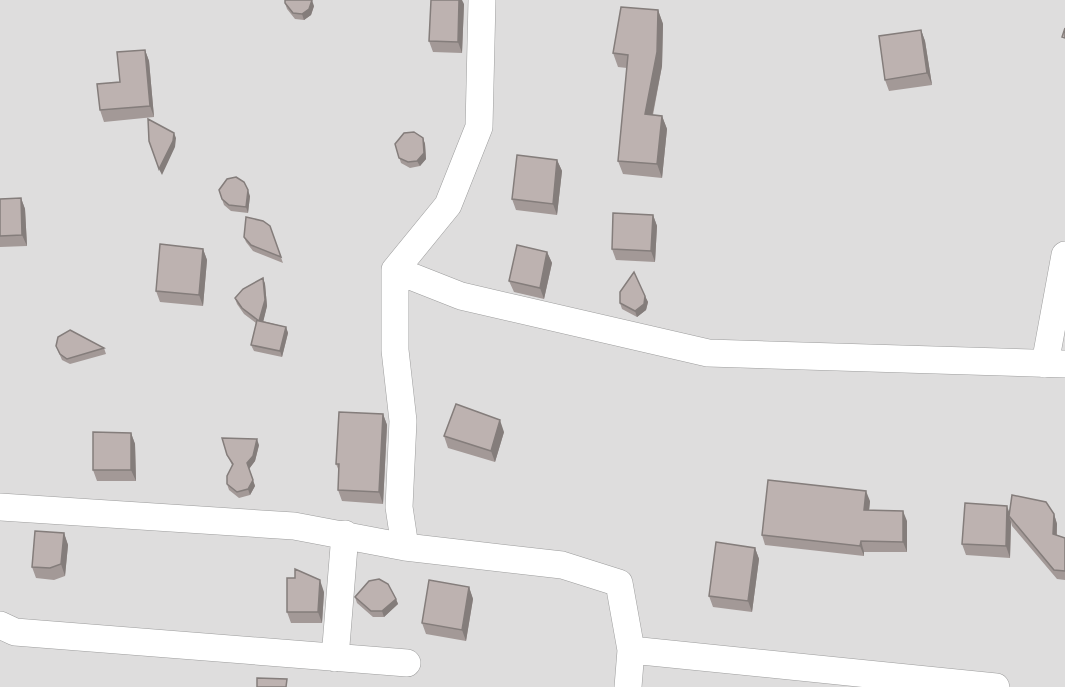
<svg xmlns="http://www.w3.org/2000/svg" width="1065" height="687" viewBox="0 0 1065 687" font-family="Helvetica,sans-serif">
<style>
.residential{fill:#dedddd}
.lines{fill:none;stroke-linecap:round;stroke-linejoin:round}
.street-casing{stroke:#9d9d9d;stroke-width:28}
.street{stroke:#fff;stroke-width:27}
.wall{fill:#a39997}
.shaded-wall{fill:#847d7b}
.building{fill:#bdb2b0;stroke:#847d7b;stroke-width:1.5}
</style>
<rect width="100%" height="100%" fill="#efeae7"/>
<!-- residential -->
<path class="residential" d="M0 0H1065V687H0Z"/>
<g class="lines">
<defs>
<path id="street" d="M482 0 479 127 448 205 395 270 461 296 708 353 1065 364
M395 270V350L403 421 399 507 405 547
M1045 364 1065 255
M0 507 294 526 405 547 562 565 619 583 631 650 628 687
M0 625 15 632 407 663
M631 650 996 687
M335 658 345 534"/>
</defs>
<!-- street casing -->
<use href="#street" class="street-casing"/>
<!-- street -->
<use href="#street" class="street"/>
</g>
<!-- wall -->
<path class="wall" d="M285 3 314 6 311 15 304 20 295 19 287 9Z
M464 4 462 53 433 52 429 41Z
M658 10 663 24 662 66 653 115 662 116 667 129 662 178 623 174 618 161 627 68 618 67 613 53Z
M921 30 925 41 932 85 889 91 885 80Z
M145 50 149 61 154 117 104 122 100 110Z
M423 138 425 144 426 159 420 166 410 168 401 163 395 144Z
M557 160 562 171 557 215 516 210 512 199Z
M250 196 248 213 231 211 224 205 222 199Z
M21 198 25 209 27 246 0 247V199Z
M653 215 657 226 655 262 616 260 612 249Z
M270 226 283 263 253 251 246 242 244 237Z
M203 249 207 260 203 306 160 302 156 291Z
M547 252 552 263 544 299 514 292 509 281Z
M263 278 265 284 267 306 263 321 286 327 288 333 282 357 254 351 251 345 256 323 244 314 237 304 235 298Z
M645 296 648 302 646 310 637 317 622 309 620 303Z
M56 346 104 348 106 354 70 364 62 360Z
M383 414 387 425 383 504 342 501 338 490 339 471 336 464Z
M504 432 495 462 448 448 444 436Z
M131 433 135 444 136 481H97L93 470Z
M259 445 255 461 249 469 255 486 250 495 239 498 229 490 227 484 232 465 227 455Z
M870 501 869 510 907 521V552H864V556L765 545 762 535Z
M1010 512 1054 514 1057 524V535L1065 538V580L1057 579 1012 526 1011 522 1010 558 966 555 962 544Z
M64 533 68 545 65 576 54 580 36 578 32 567Z
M755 548 759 559 752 612 713 607 709 596Z
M469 587 473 599 466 641 426 634 422 623Z
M324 592 322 623H291L287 612Z
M355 597 396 599 398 604 384 617H373L357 603Z"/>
<!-- shaded-wall -->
<path class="shaded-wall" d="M312 0 314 6 311 15 304 20 302 14Z
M459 0H462L464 4 462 53 458 42Z
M658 10 663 24 662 66 650 127 645 114Z
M921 30 925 41 932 85 927 73Z
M145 50 149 61 154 117 150 106Z
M662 116 667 129 662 178 657 164Z
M174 133 176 138 175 147 162 175 159 169Z
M423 138 425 144 426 159 420 166 417 161Z
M557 160 562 171 557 215 553 204Z
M248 190 250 196 248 213 246 207Z
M21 198 25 209 27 246 22 235Z
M653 215 657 226 655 262 651 251Z
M203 249 207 260 203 306 199 295Z
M547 252 552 263 544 299 540 288Z
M263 278 265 284 267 306 262 327 259 321Z
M645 296 648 302 646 310 637 317 635 311Z
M286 327 288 333 282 357 280 351Z
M383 414 387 425 383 504 379 492Z
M500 420 504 432 495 462 491 451Z
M131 433 135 444 136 481 131 470Z
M257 439 259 445 255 461 249 469 247 463Z
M253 480 255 486 250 495 248 489Z
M866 491 870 501 868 521 864 510Z
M1007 506 1011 517 1009 516 1011 522 1010 558 1006 546Z
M903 511 907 521V552L903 542Z
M1054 514 1057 524 1056 543 1053 534Z
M64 533 68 545 65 576 61 564Z
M861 541 864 552V556L860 546Z
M755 548 759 559 752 612 748 601Z
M320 580 324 592 322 623 318 612Z
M469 587 473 599 466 641 462 630Z
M396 599 398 604 384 617 382 611Z"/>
<!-- building -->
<path class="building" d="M285 0H312L309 9 302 14 293 13 285 3Z
M431 0H459L458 42 429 41Z
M621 7 658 10 657 52 645 114 662 116 657 164 618 161 628 55 613 53Z
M1065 28V38L1062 37Z
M921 30 927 73 885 80 879 36Z
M145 50 150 106 100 110 97 84 120 82 117 52Z
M148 119 174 133 173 141 159 169 149 141Z
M414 132 423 138 424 153 417 161 408 162 399 158 395 144 404 133Z
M517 155 557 160 553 204 512 199Z
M236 177 244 182 248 190 246 207 229 205 222 199 219 190 227 179Z
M21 198 22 235 0 236V199Z
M613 213 653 215 651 251 612 249Z
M246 217 263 221 270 226 281 257 251 245 244 237Z
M160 244 203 249 199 295 156 291Z
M517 245 547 252 540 288 509 281Z
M634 272 645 296 644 304 635 311 620 303V292Z
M263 278 265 300 259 321 286 327 280 351 251 345 257 320 259 321 242 308 235 298 243 289Z
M70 330 104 348 67 359 60 354 56 346 58 337Z
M456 404 500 420 491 451 444 436Z
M339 412 383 414 379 492 338 490 339 464H336Z
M93 432 131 433V470H93Z
M222 438 257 439 253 456 247 463 253 480 248 489 237 492 227 484V476L233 464 227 455Z
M768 480 866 491 864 510 903 511V542L861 541 860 546 762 535Z
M1012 495 1046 502 1054 514 1053 534 1065 538V571L1054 570 1009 516Z
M965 503 1007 506 1006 546 962 544Z
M35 531 64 533 61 564 50 568 32 567Z
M716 542 755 548 748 601 709 596Z
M295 569 320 580 318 612H287V578H295Z
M379 579 388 584 396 599 382 611H371L355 597 369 581Z
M429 580 469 587 462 630 422 623Z
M257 678 287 679 286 687H257Z"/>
</svg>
